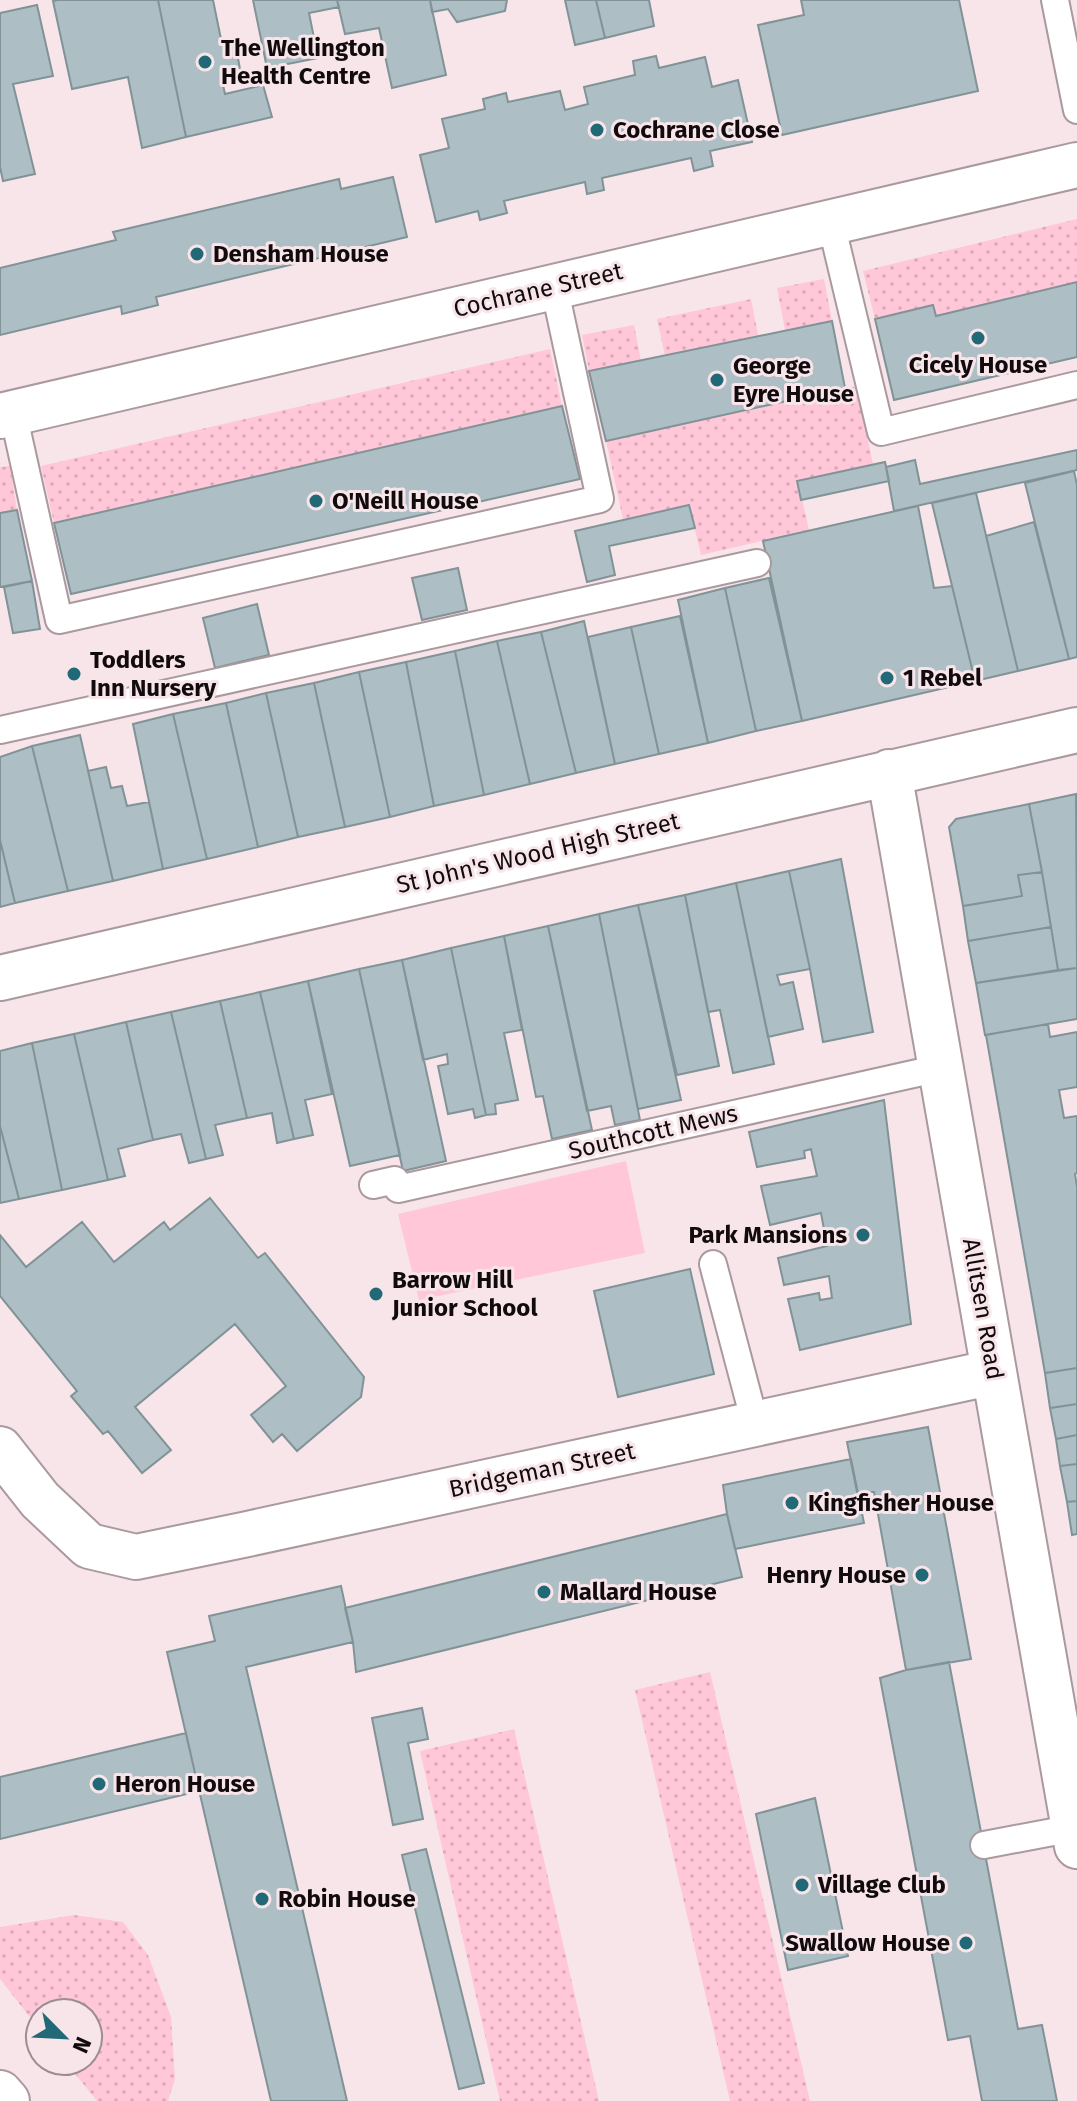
<svg xmlns="http://www.w3.org/2000/svg" width="1077" height="2101" viewBox="0 0 1077 2101" font-family="'Fira Sans',sans-serif">
<style>
.grass{fill:url(#grass-dots)}
.pitch{fill:#ffc7d8}
.building{fill:#adbfc4;stroke:#819397;stroke-width:2}
.lines{fill:none;stroke-linecap:round;stroke-linejoin:round}
.lane-casing{stroke:#aa999e;stroke-width:30}
.street-casing{stroke:#aa999e;stroke-width:48}
.lane{stroke:#fff;stroke-width:26}
.street{stroke:#fff;stroke-width:44}
.poi-dot{fill:#226977;stroke:#f7e5ea;stroke-width:3}
.labels{text-anchor:middle;stroke-width:6;stroke-linejoin:round;paint-order:stroke}
.poi-label{font-size:24px;font-weight:bold;fill:#110b0d;stroke:#f7e5ea;text-anchor:start}
.street-label{font-size:24px;fill:#110b0d;stroke:#f7e5ea}
</style>
<defs>
<pattern id="grass-dots" width="8" height="8" patternUnits="userSpaceOnUse" patternTransform="scale(2)"><rect width="8" height="8" fill="#ffc7d8"/><path d="M2 2h.1M6 6h.1" fill="none" stroke="#daaab8" stroke-width="1.8" stroke-linecap="round"/></pattern>
</defs>
<rect width="100%" height="100%" fill="#f7e5ea"/>
<!-- grass -->
<path class="grass" d="M1077 219V282L936 316 932 305 875 319 863 271Z
M824 279 832 321 785 330 777 288Z
M751 299 758 335 665 356 657 319Z
M634 325 641 361 589 371 582 335Z
M550 349 562 406 54 523 41 466Z
M856 386 873 464 798 481 809 530 701 555 689 505 623 519 606 441Z
M10 466 17 510 0 513V467Z
M710 1672 810 2101H730L635 1690Z
M514 1729 599 2101H500L420 1751Z
M74 1915 123 1922 148 1955 171 2017 175 2079 168 2101H97L65 2061H88V2013H40V2030L0 1979V1927Z"/>
<!-- pitch -->
<path class="pitch" d="M626 1161 645 1253 419 1300 398 1214Z"/>
<!-- building -->
<path class="building" d="M58 0H158L186 137 142 148 128 77 72 89 53 1Z
M158 0H213L222 44 235 42 242 80 223 85 225 94 263 85 272 117 186 137Z
M253 0H337L339 7 309 13 318 58 267 68Z
M337 0H430L446 75 392 88 379 28 345 34Z
M430 0H507L505 11 457 22 448 9 432 12Z
M565 0H596L605 38 575 45Z
M596 0H649L654 26 605 38Z
M801 0H959L978 91 782 135 758 25 804 15Z
M37 5 53 76 13 84 35 174 3 181 0 167V13Z
M656 56 659 68 705 57 712 87 738 80 752 142 710 151 713 166 694 171 691 158 602 178 604 190 587 194 585 182 504 201 507 213 480 220 478 211 436 222 420 155 449 148 442 119 485 109 483 99 506 93 508 102 560 91 565 110 588 104 584 87 635 75 633 61Z
M393 177 407 237 156 297 158 305 122 314 121 306 0 335V268L116 240 113 232 339 179 341 189Z
M1077 282V357L894 400 875 319 933 305 936 316Z
M832 321 845 388 606 441 589 371Z
M562 406 580 479 71 594 54 523Z
M1077 450V470L894 511 886 467 915 460 920 484Z
M885 462 889 481 801 500 797 481Z
M1074 471 1077 485V657L1069 659 1025 483Z
M976 493 1018 671 975 681 932 503Z
M689 505 695 528 609 546 615 575 587 582 575 531Z
M918 506 934 588 952 586 975 681 802 721 763 541Z
M17 510 32 581 0 587V513Z
M1034 522 1069 659 1018 671 986 536Z
M458 568 467 610 422 620 412 578Z
M769 578 802 721 756 731 725 588Z
M32 581 40 629 13 633 4 587Z
M725 588 756 731 708 743 678 600Z
M257 604 269 655 215 668 203 618Z
M680 616 708 743 659 754 631 627Z
M584 621 615 764 576 773 541 632Z
M631 627 659 754 615 764 588 637Z
M541 632 576 773 530 784 497 641Z
M497 641 530 784 484 795 455 651Z
M455 651 484 795 434 806 406 662Z
M406 662 434 806 390 817 359 672Z
M359 672 390 817 345 827 314 683Z
M314 683 345 827 298 837 266 693Z
M266 693 298 837 258 847 226 703Z
M226 703 258 847 207 859 173 714Z
M173 714 207 859 163 869 133 724Z
M80 735 113 881 68 891 32 746Z
M32 746 68 891 15 903 0 840V757Z
M106 767 111 788 122 786 127 806 149 802 163 869 113 881 88 771Z
M1076 794 1077 968 1058 970 1042 872 1029 804Z
M1029 804 1042 872 1018 875 1022 896 963 906 949 827 956 819Z
M0 840 15 903 0 907Z
M841 859 873 1032 823 1042 810 969 789 871Z
M789 871 810 969 777 975 780 985 793 982 803 1029 768 1037 736 883Z
M1042 872 1051 927 968 941 963 906 1022 896 1018 875Z
M736 883 774 1064 733 1073 720 1010 708 1012 685 895Z
M685 895 719 1066 677 1075 638 905Z
M638 905 681 1100 638 1109 599 914Z
M599 914 640 1120 615 1125 611 1106 587 1111 548 926Z
M548 926 592 1130 552 1139 543 1096 536 1097 504 936Z
M1051 927 1058 970 976 983 968 941Z
M504 936 522 1030 504 1033 518 1100 495 1104 496 1114 486 1115 451 948Z
M451 948 486 1115 475 1118 473 1109 448 1114 438 1066 448 1064 447 1054 423 1060 402 960Z
M402 960 446 1161 403 1171 359 969Z
M1077 968V1019L985 1035 976 983Z
M359 969 400 1155 350 1166 308 981Z
M308 981 332 1094 305 1100 313 1135 294 1139 260 992Z
M260 992 294 1139 277 1143 272 1113 247 1118 220 1001Z
M220 1001 247 1118 215 1125 223 1155 206 1159 171 1012Z
M171 1012 206 1159 189 1163 181 1134 153 1140 126 1022Z
M126 1022 153 1140 118 1149 125 1176 108 1180 74 1034Z
M1048 1024 1050 1037 1077 1032V1087L1059 1090 1064 1118 1077 1116V1173L1075 1174 1077 1187V1368L1045 1373 986 1035Z
M74 1034 108 1180 62 1190 32 1043Z
M32 1043 62 1190 19 1199 0 1126V1051Z
M884 1100 911 1324 800 1350 788 1299 819 1293 820 1300 832 1298 829 1276 784 1285 778 1258 827 1246 821 1213 770 1225 761 1186 817 1176 811 1149 804 1151 805 1158 757 1167 749 1132Z
M0 1126 19 1199 0 1203Z
M210 1198 258 1258 265 1253 364 1377 361 1397 297 1451 282 1434 273 1442 251 1415 286 1386 235 1324 135 1407 171 1450 142 1473 108 1431 103 1434 71 1396 77 1391 0 1296V1235L26 1267 82 1222 114 1262 164 1222 170 1230Z
M690 1269 714 1374 618 1397 594 1291Z
M1077 1368V1404L1050 1408 1045 1373Z
M1077 1404V1435L1056 1439 1050 1408Z
M928 1427 971 1659 906 1670 874 1492H857L847 1442Z
M1077 1435V1464L1060 1466 1056 1439Z
M851 1459 864 1523 735 1549 727 1514 723 1485Z
M1077 1464V1501L1067 1502 1060 1466Z
M1077 1501V1534L1072 1535 1067 1502Z
M727 1514 742 1577 356 1672 353 1642 345 1608Z
M341 1586 353 1642 246 1667 347 2101H271L167 1652 215 1641 209 1616Z
M949 1662 1018 2029 1042 2025 1057 2101H982L970 2036 948 2040 880 1678 906 1670Z
M422 1708 428 1739 408 1743 423 1819 393 1825 372 1718Z
M186 1733 199 1791 0 1839V1777Z
M815 1798 848 1956 788 1970 756 1814Z
M426 1849 484 2083 459 2089 402 1855Z"/>
<g class="lines">
<defs>
<path id="lane" d="M1055 0 1077 110
M831 223 881 432 1077 385
M13 413 59 620 600 499 554 286
M0 730 757 563
M373 1185 395 1180 398 1189 940 1068
M713 1264 755 1423
M984 1845 1074 1828"/>
<path id="street" d="M0 416 1077 165
M889 772 1077 1846
M0 978 1077 730
M0 1449 40 1500 89 1546 136 1557 243 1535 994 1372
M0 2093 7 2101"/>
</defs>
<!-- lane casing -->
<use href="#lane" class="lane-casing"/>
<!-- street casing -->
<use href="#street" class="street-casing"/>
<!-- lane -->
<use href="#lane" class="lane"/>
<!-- street -->
<use href="#street" class="street"/>
</g>
<!-- markers -->
<g class="poi-dot">
<circle cx="205" cy="62" r="8"/>
<circle cx="597" cy="130" r="8"/>
<circle cx="197" cy="254" r="8"/>
<circle cx="978" cy="338" r="8"/>
<circle cx="717" cy="380" r="8"/>
<circle cx="316" cy="501" r="8"/>
<circle cx="74" cy="674" r="8"/>
<circle cx="887" cy="678" r="8"/>
<circle cx="863" cy="1235" r="8"/>
<circle cx="376" cy="1294" r="8"/>
<circle cx="792" cy="1503" r="8"/>
<circle cx="922" cy="1575" r="8"/>
<circle cx="544" cy="1592" r="8"/>
<circle cx="99" cy="1784" r="8"/>
<circle cx="802" cy="1885" r="8"/>
<circle cx="262" cy="1899" r="8"/>
<circle cx="966" cy="1943" r="8"/>
</g>
<g class="labels">
<!-- poi labels -->
<g class="poi-label">
<text x="221" y="56">The Wellington<tspan x="221" dy="28">Health Centre</tspan></text>
<text x="613" y="138">Cochrane Close</text>
<text x="213" y="262">Densham House</text>
<text x="978" y="373" text-anchor="middle">Cicely House</text>
<text x="733" y="374">George<tspan x="733" dy="28">Eyre House</tspan></text>
<text x="332" y="509">O'Neill House</text>
<text x="90" y="668">Toddlers<tspan x="90" dy="28">Inn Nursery</tspan></text>
<text x="903" y="686">1 Rebel</text>
<text x="847" y="1243" text-anchor="end">Park Mansions</text>
<text x="392" y="1288">Barrow Hill<tspan x="392" dy="28">Junior School</tspan></text>
<text x="808" y="1511">Kingfisher House</text>
<text x="906" y="1583" text-anchor="end">Henry House</text>
<text x="560" y="1600">Mallard House</text>
<text x="115" y="1792">Heron House</text>
<text x="818" y="1893">Village Club</text>
<text x="278" y="1907">Robin House</text>
<text x="950" y="1951" text-anchor="end">Swallow House</text>
</g>
<!-- street labels -->
<g class="street-label">
<text transform="translate(538 290) rotate(-13)" y="8">Cochrane Street</text>
<text transform="translate(538 853) rotate(-13)" y="8">St John's Wood High Street</text>
<text transform="translate(653 1132) rotate(-13)" y="8">Southcott Mews</text>
<text transform="translate(983 1309) rotate(80)" y="8">Allitsen Road</text>
<text transform="translate(542 1470) rotate(-12)" y="8">Bridgeman Street</text>
</g>
</g>
<!-- north arrow -->
<g transform="translate(64 2037) rotate(114)"><circle r="38" fill="#f7e5ea" stroke="#9b8e92" stroke-width="2"/>
<path d="M0-6L14 30L0 20L-14 30Z" fill="#226977"/>
<text y="-12" font-size="22" font-weight="bold" text-anchor="middle" fill="#110b0d">N</text>
</g>
</svg>
